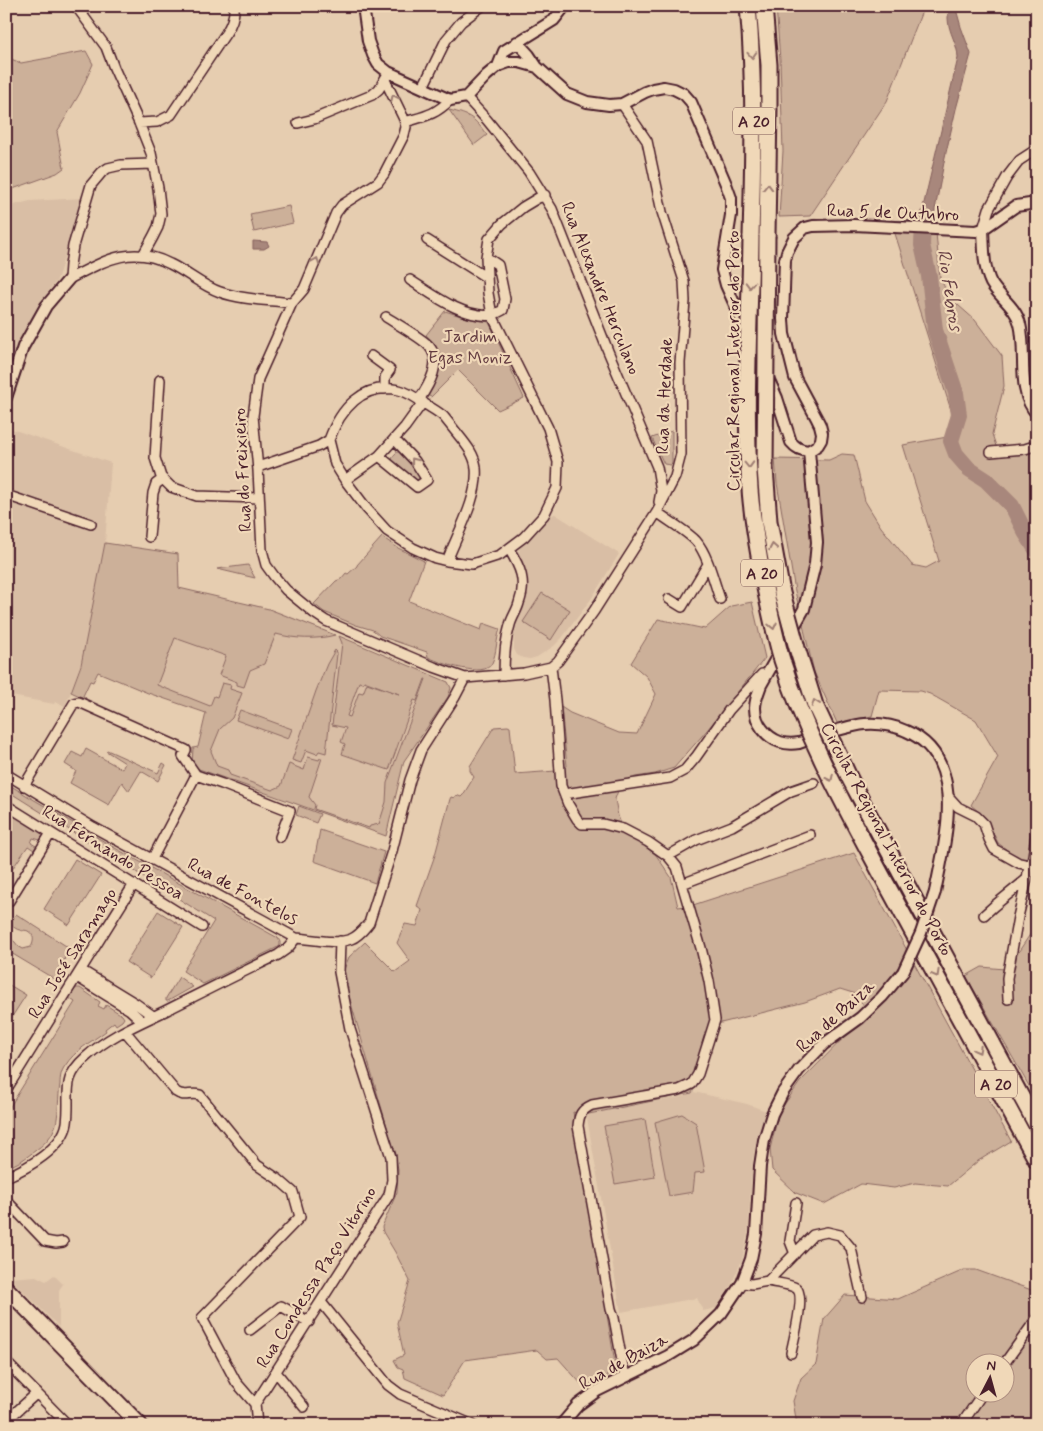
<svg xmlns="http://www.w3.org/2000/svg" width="1043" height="1431" viewBox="0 0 1043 1431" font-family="Mynerve,sans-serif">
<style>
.built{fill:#d9bea5}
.green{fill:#ccb099;stroke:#8b6862;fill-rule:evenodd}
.water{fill:#a8877b;stroke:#825d5b}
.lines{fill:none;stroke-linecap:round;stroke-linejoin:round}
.river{stroke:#a8877b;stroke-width:16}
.minor-casing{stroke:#4a1f2b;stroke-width:12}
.tertiary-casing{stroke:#4a1f2b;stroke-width:14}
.primary-casing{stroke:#4a1f2b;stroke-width:18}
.motorway-casing{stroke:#4a1f2b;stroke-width:19}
.minor{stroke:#f0d8b8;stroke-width:9}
.tertiary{stroke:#f0d8b8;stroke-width:10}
.primary{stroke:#f0d8b8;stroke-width:14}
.motorway{stroke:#f0d8b8;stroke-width:15}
.tertiary-bridge-casing{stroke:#4a1f2b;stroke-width:14;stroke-linecap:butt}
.motorway-bridge-casing{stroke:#4a1f2b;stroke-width:19;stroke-linecap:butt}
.tertiary-bridge{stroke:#f0d8b8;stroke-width:10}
.motorway-bridge{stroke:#f0d8b8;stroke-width:15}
.oneway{stroke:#9d7c72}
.labels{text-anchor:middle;stroke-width:4.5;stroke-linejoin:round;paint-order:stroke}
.shield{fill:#f0d8b8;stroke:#7c5655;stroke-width:1}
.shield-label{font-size:16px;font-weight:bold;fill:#4a1f2b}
.street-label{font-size:18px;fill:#4a1f2b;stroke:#f0d8b8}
.park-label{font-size:18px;fill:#643c41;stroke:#f0d8b8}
.water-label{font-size:19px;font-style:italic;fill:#663e43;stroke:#f0d8b8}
</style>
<rect width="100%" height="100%" fill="#e6cdb0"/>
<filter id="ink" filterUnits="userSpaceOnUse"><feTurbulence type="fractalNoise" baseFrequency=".02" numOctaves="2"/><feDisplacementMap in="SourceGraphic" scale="10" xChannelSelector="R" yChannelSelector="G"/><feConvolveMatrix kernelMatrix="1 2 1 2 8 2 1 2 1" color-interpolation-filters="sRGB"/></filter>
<g filter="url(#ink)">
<!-- built -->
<path class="built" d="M83 198 57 280 38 305 14 353 6 377V207L30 201Z
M6 427 111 463 105 543 178 554 179 588 280 612 448 682 451 688 448 697 404 761 386 836 202 770 209 711 82 660 71 692 65 706 55 702 54 704 6 695Z
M555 514 619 554 591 599 562 638 554 646 537 657 530 659 523 658 517 655 514 649V635L518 620 525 602 528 585 527 576 518 551 521 545 535 533 551 515Z
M694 1092 747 1104 766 1111 756 1144 753 1159 748 1233 742 1260 731 1285 716 1308 703 1311 697 1298 621 1312 587 1118 589 1115 594 1112 681 1097Z
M54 1275 63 1284 59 1290V1327L10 1278 36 1276 46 1281Z"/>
<!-- green -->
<path class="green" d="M776 6H924L887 101 810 216 779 217 783 151 780 60Z
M86 51 93 64 80 93 57 132 64 168 57 173 10 190H6V57L21 63Z
M449 110C471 115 474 118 487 135L474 145Z
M289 206 293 223 254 232 250 214Z
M923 220 935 221 940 278 950 298 975 320 1002 356 1004 386 992 434 998 452 1037 442V864L1015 856 998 843 986 818 971 805 998 757 976 720 930 694 921 691 879 690 872 716 837 723 814 672 795 591 777 483 775 459 829 460 842 454 854 455 865 501 881 527 912 565 926 568 939 561 903 445 947 437 957 429 891 221Z
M445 311 467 318 489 322 524 398 498 410 458 370 431 397 427 395C438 374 448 354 426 335Z
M672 431V462L671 465 664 464 652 438Z
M402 451 420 474V478L416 481 392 461C392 456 396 451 402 451Z
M382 537 398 548 424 561 409 601 481 630 483 623 500 629C496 640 497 652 492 663 485 679 441 663 430 658L428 657 427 652 380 636 373 630 356 625 324 612 314 604 336 581 341 579 346 573 348 574 357 566V565Z
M105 543 178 554 179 588 269 609 335 635C317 640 294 639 276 634L264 664 250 670 244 687 237 685V682L219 675 226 656 175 638 157 685 210 706 214 696 217 697 222 683 231 685 230 689 242 693 232 718 220 729 211 751 217 766 228 770 230 775 272 790 281 786 289 764 304 770 308 757 319 760 320 758H322L309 797 315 805 314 809 369 828 370 826 379 824 386 802 387 783 426 679H425L417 701 414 700 389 770 342 754 345 744 341 742 346 728 332 725 342 643 339 636 448 682 451 688 448 697 404 761 386 836 196 768 192 764 193 748 198 747 206 713 148 693 98 672 93 682 90 681 83 696 86 698V699L71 692 81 665ZM364 681 399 694 367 683 363 693 359 692 350 717 347 716 359 682 363 683Z
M248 565 255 578 217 569Z
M542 593 570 610 551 640 523 622Z
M752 602 765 658 708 729 674 768 655 774 635 777 619 788 615 799 618 816 623 829 656 855 671 877 678 907 693 905 854 853 1011 1141 978 1161 948 1186 915 1183 894 1188 861 1184 824 1204 796 1193 772 1170 770 1149 779 1112 800 1082 868 1013 856 994 840 989 805 1002 717 1024 696 1085 692 1093 584 1115 573 1112 615 1363C612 1378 599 1381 587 1387L583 1386 558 1358 547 1359 537 1350 465 1360 443 1395 405 1378 403 1369 398 1367 394 1360 404 1355 397 1323 410 1281 395 1252 383 1232 382 1227 397 1192 398 1169 395 1154 348 993 343 972 349 957 365 942 395 972 410 961 397 943 405 924 417 926 422 910 417 906 435 855 450 799 451 797 454 798 456 795 461 797 463 795 474 777 470 771V766L494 727 508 726 510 727 515 774 556 771 567 766 561 707 570 713 619 733 637 734 656 694 647 677 631 663 658 619 705 629 731 606Z
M335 650 337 652V654L326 753 319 751 317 754 306 750 301 763 292 760 316 691 327 664Z
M240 710 292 729 288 739 236 720Z
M86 749 122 769 125 763 106 751 107 750 158 773 163 763 166 765 158 781 141 771 129 791 122 782 109 805 70 783 76 771 65 764 72 752 82 757Z
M6 783 115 848 278 938 280 942V946L203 984 183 971 214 921 6 790Z
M299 806 320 814 316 823 296 815Z
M6 809 42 833 44 835 40 840 33 838 31 843 36 846 34 850 28 846 6 878Z
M320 830 384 852 375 883 314 861Z
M75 859 101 875 69 925 44 909Z
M158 911 183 927 151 978 126 962Z
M16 914 74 951 70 958 65 957 63 965 59 967 61 972 56 980 6 950V936L15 942 18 946 23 949 31 947C34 942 35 935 28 931 22 929 25 932 20 930 17 930 14 927 12 926V920Z
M1037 924V1100L966 976 982 967 1004 969 1017 954Z
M179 977 193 987 168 1001H166V998Z
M6 983 26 995 6 1026Z
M76 988H80L100 1002 98 1006 104 1009 106 1005 122 1015 124 1018 122 1021 116 1025 114 1022 105 1029 106 1031C91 1042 75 1050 65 1066 61 1071 60 1078 60 1084 56 1113 63 1131 36 1150 27 1157 17 1165 6 1167V1113L75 1002 69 998Z
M682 1114 696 1123 705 1172 695 1173 693 1192 669 1196 655 1122Z
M645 1119 655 1177 615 1184 604 1126Z
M964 1270H976L1037 1292V1425H797L793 1401 801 1378 816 1364 824 1319 845 1295 898 1299ZM976 1364H1006V1394H976Z"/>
<!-- water -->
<path class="water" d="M950 6H957L956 9 961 27 971 54 956 109 945 157 934 215 925 241 922 245 920 242V220L924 203 958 58C958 44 948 32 948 18 948 15 949 10 950 6Z
M253 241 267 242 269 246 264 249H253Z"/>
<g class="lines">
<!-- river -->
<path class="river" d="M923 224 922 245 929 276 935 330 956 393 959 415 951 441 956 454 969 469 986 480 1012 506 1025 532 1037 551"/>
<defs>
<path id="minor" d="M76 6 106 47 114 68 139 123 151 153 158 188 161 214 158 227 153 237 143 255
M385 80 404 119 406 127 404 135 384 174 378 182 342 205 336 213 304 289 292 303 258 379 253 416 258 470 262 550 266 565 274 576 286 590 314 613 326 621 434 667 465 678 524 673 551 667 558 661 594 611 657 512 675 477 681 454 680 363 685 301 684 281 662 212 647 141 622 104
M423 87 446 40 461 22 482 6
M466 97 487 120 529 172 552 209 608 351 657 467 661 491 659 502
M405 122C425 116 435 115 450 100
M139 123 157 122 171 115 226 33C231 25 235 16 234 6
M298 123 314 119 372 95 379 89 386 77
M153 164 121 165 108 168 102 172 91 185 73 246 70 265 69 279C104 261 131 244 170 264 187 272 202 286 220 292 242 300 270 300 292 303
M983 229 989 209 1007 177 1020 160 1037 149
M427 240 487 278
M410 280C432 294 464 319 492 315 495 314 499 312 503 310L505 299 498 265 486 257
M386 317C397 324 422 338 429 346 443 362 429 385 419 400
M371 356 390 370 385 377V389
M160 380 155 458 161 477 171 487 197 496 259 498
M329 440 335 464 345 480 367 509 387 531 413 548 435 558 447 561 472 564 500 555 524 537 544 515 557 488 558 462 548 428 492 315 488 293 486 257 489 239 502 224 523 207 538 198 545 195
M991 452 1025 449 1037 445
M379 456 417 487 427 480 415 461 394 439
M258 467 319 446 329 440C340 410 362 382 399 390 408 392 418 399 425 404 431 408 439 412 444 417 448 422 452 427 456 432 464 442 475 454 476 468 479 496 457 535 447 561
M345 480 379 456 405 427 423 402
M6 495 91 524
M657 512C667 520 688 532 696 541 708 555 714 582 720 599
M149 537 153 493 156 484 163 479
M669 599 682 607 708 564
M551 667 555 700 561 786 568 804 577 819 582 824H603L623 829 648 842 668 856 677 867 701 948 709 981 715 1020 698 1074 692 1084 679 1090 592 1105C581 1110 579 1115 578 1126L611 1309 614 1318 625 1377
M504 675C504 658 505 641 510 625 512 617 517 611 519 603 527 581 520 567 509 549
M6 774 93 827 296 938C313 939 335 945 351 939 359 936 364 929 369 923L392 851 410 780 421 750 455 697 465 678
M196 775 222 784 290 811 280 837
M24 786 74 703 79 702 186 750 183 756 196 775
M564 794 670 778 685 770 696 757 729 710 762 674H767
M948 796 958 807 976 816 984 824 989 839 994 849 1019 863 1029 865 1032 863 1037 829
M6 805 202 927
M668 856 696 840 732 826 791 791 814 783
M152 859 196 775
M682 884 810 835
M9 901 51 833
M984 915 994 906 1027 879
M81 970 135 1003 153 1016
M77 977 130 1010 142 1021
M1008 999 1007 978 1018 917 1027 879 1029 865
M125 1031 176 1092C184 1098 191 1092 200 1095L257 1165 278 1179 293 1192 300 1217 202 1318 236 1382 255 1404
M6 1090 134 884
M6 1177C28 1168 63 1148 67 1123 71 1093 60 1080 86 1057 109 1036 138 1024 165 1011 203 992 240 973 278 955L288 948 296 938
M6 1200 45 1241 56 1243 63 1242
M795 1254 790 1241 796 1203
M768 1281C775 1283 790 1284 796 1288 806 1294 793 1342 791 1353
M742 1283 752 1284 768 1281 813 1235 827 1232 840 1235 851 1248 862 1297
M321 1302 388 1385 400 1394 473 1425
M250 1330 281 1306 309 1322
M6 1362 68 1425
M1004 1364 1037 1318
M276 1372 304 1407
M6 1421 37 1393
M257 1425 255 1404 389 1195 392 1180 391 1157 350 1029 339 972 340 941
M961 1425 982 1394"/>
<path id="tertiary" d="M363 6 368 41 373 55 378 64 388 72 450 100 466 97 487 75 498 66 509 62H519L537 67 567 94 587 102 609 105 622 104 645 92 653 89 664 87 674 89 684 94 691 102 726 184 731 198V215L722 270 726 285 777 398 791 442C796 448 800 450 809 451
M517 42 529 55 537 67
M498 66 504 51 554 20 565 6
M983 229C984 247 983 267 991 283 999 297 1016 307 1020 324 1027 351 1016 393 1037 414
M6 398 23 347 46 306 69 279
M809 451 817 542 815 564 804 609 761 685C758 693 755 700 755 708 755 723 766 737 780 742 786 744 793 744 799 743 820 736 844 726 865 724 880 723 893 725 906 731 969 758 945 841 935 892
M809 451 818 445 821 440 822 433 820 425 817 419 795 378 784 334 783 319 785 260 787 252 794 238 805 228 813 226 854 225 976 231 983 229 1016 206 1037 203
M561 1425 578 1405 597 1391 668 1356 694 1340 721 1314 742 1283 751 1259 756 1234 760 1166 764 1140 772 1114 783 1092 799 1070 824 1044 860 1018 882 997 903 972"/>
<path id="primary" d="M6 1288 140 1425"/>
<path id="motorway" d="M748 6C755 83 753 160 751 237
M764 6 769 65V106L767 236
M900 872 1037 1126
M887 885 1037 1161"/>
</defs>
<!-- minor casing -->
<use href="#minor" class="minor-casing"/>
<!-- tertiary casing -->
<use href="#tertiary" class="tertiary-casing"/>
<!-- primary casing -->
<use href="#primary" class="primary-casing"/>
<!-- motorway casing -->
<use href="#motorway" class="motorway-casing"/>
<!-- minor -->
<use href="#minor" class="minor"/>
<!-- tertiary -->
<use href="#tertiary" class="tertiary"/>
<!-- primary -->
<use href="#primary" class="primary"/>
<!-- motorway -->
<use href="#motorway" class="motorway"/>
<defs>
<path id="tertiary-bridge" d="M903 972 921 933 935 892"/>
<path id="motorway-bridge" d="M767 236 765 468 769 521 782 593 797 648 815 705 851 781 900 872
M751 237C750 321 744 406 750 489 752 520 758 549 763 579 769 606 774 633 782 660 807 740 848 812 887 885"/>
</defs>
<!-- tertiary-bridge casing -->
<use href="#tertiary-bridge" class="tertiary-bridge-casing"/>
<!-- motorway-bridge casing -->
<use href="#motorway-bridge" class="motorway-bridge-casing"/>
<!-- tertiary-bridge -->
<use href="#tertiary-bridge" class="tertiary-bridge"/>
<!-- motorway-bridge -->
<use href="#motorway-bridge" class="motorway-bridge"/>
</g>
<!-- one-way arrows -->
<defs><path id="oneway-chevron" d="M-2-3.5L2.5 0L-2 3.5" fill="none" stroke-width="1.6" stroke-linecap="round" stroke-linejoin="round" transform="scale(1.25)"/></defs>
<g class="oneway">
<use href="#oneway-chevron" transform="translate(752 55) rotate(86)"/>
<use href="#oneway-chevron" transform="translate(394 98) rotate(-116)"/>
<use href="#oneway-chevron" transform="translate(768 187) rotate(-89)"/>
<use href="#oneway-chevron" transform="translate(316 261) rotate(-67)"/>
<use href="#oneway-chevron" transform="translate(750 285) rotate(91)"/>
<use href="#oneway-chevron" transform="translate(414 461) rotate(-128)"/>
<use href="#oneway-chevron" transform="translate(749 465) rotate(88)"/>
<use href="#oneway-chevron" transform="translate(773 547) rotate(-100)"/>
<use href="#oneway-chevron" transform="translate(773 626) rotate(77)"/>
<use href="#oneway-chevron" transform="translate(815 703) rotate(-110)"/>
<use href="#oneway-chevron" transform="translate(830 778) rotate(65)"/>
<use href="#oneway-chevron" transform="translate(936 974) rotate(61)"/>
<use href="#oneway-chevron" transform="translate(978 1050) rotate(62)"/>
</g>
</g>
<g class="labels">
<!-- shield labels -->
<g class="shield">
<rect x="733" y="107.5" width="42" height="27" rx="4"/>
<rect x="741" y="559.5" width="42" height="27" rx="4"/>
<rect x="975" y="1070.5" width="42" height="27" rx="4"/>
</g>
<g class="shield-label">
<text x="754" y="127">A 20</text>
<text x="762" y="579">A 20</text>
<text x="996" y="1090">A 20</text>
</g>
<!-- street labels -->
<g class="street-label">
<text transform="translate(893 212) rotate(2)" y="6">Rua 5 de Outubro</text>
<text transform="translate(601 288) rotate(68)" y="6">Rua Alexandre Herculano</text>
<text transform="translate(733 361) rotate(-90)" y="6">Circular Regional Interior do Porto</text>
<text transform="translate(664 396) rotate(-88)" y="6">Rua da Herdade</text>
<text transform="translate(242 470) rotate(-93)" y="6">Rua do Freixieiro</text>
<text transform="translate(887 839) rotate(62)" y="6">Circular Regional Interior do Porto</text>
<text transform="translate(113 852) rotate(32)" y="6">Rua Fernando Pessoa</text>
<text transform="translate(243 891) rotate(28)" y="6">Rua de Fontelos</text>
<text transform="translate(72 953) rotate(-58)" y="6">Rua José Saramago</text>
<text transform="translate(835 1016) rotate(-42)" y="6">Rua de Baiza</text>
<text transform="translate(316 1277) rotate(-58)" y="6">Rua Condessa Paço Vitorino</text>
<text transform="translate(623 1361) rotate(-29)" y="6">Rua de Baiza</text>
</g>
<!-- park labels -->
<g class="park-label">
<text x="470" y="342">Jardim<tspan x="470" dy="21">Egas Moniz</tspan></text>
</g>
<!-- water labels -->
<g class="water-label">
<text transform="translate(951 290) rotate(81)" y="7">Rio Febros</text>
</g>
</g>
<!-- margin -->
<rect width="1043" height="1431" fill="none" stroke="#f0d8b8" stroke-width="25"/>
<rect x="12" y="12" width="1018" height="1406" fill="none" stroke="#4a1f2b" stroke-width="2" filter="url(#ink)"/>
<!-- north arrow -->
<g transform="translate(990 1378) rotate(6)"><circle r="24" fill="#f0d8b8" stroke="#ae8e80"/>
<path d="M0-4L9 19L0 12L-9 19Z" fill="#4a1f2b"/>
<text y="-8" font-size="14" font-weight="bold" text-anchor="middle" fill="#4a1f2b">N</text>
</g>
</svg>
